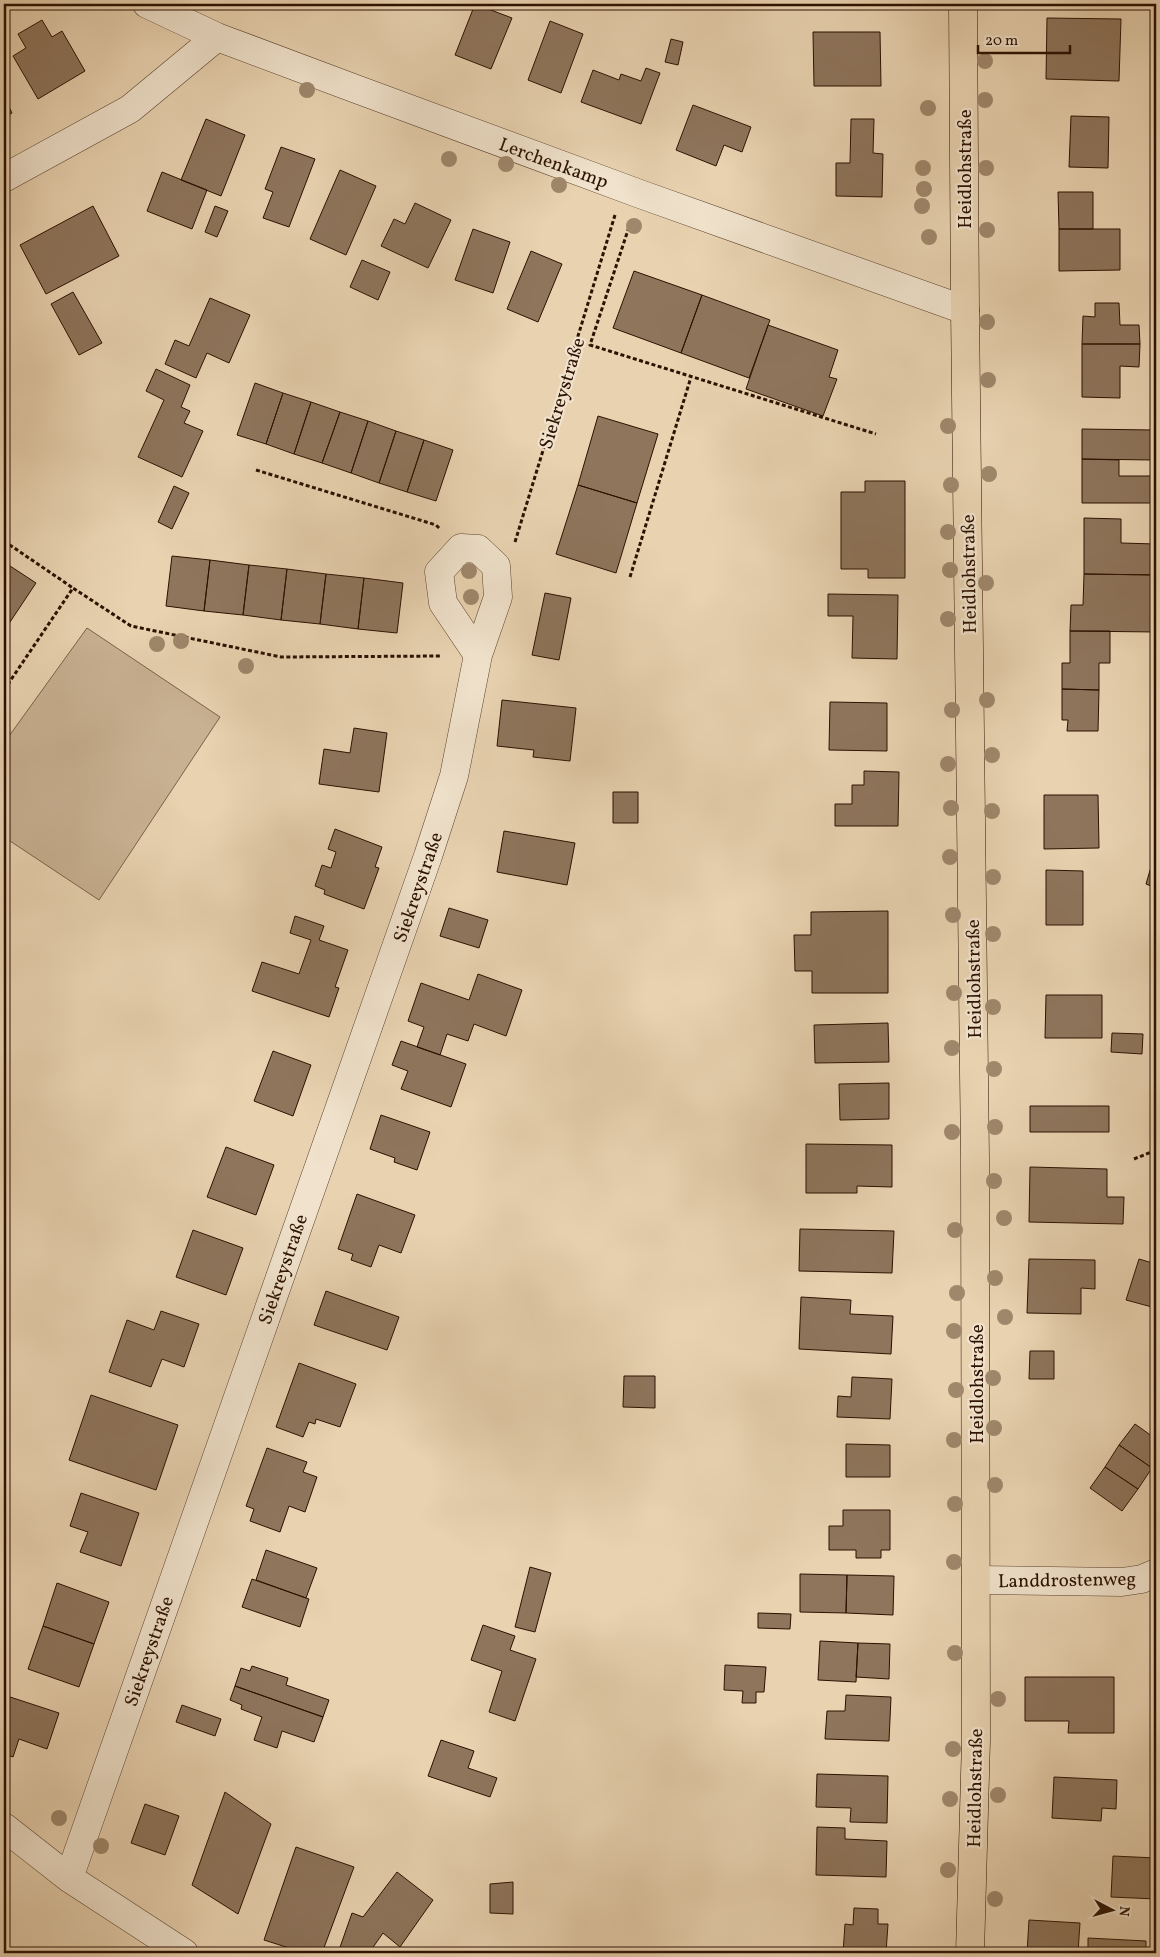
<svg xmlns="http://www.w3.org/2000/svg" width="1160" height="1957" viewBox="0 0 1160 1957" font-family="Vollkorn,serif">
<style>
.green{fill:#c8b192;stroke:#7a6149}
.building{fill:#8e755c;stroke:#2c1100}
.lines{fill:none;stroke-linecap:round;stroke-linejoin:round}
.minor-casing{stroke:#5b412c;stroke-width:29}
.major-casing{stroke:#2c1100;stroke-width:29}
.path{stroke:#2c1100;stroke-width:3;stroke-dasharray:4 2.5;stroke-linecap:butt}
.minor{stroke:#f0e2cc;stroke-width:28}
.major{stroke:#e8d2b0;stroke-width:28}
.tree{fill:#9f876b}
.labels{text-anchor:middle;stroke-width:4.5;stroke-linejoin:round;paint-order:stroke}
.street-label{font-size:19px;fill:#2c1100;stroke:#f0e2cc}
</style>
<rect width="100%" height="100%" fill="#e8d2b0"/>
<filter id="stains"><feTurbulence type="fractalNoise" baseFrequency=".004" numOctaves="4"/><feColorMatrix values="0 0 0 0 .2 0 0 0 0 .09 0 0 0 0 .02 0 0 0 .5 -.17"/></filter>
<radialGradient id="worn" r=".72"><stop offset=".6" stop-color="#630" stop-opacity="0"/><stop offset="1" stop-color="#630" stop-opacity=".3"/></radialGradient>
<!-- green -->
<path class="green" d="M87 628 220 717 99 900 4 837V743Z"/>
<!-- building -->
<path class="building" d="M475 4 512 18 491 69 455 55Z
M1047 18 1121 19 1119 81 1046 79Z
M42 20 52 37 62 31 85 71 38 99 13 56 26 48 18 34Z
M550 21 583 34 561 93 528 80Z
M813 32H880L881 86H814Z
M671 39 683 42 678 65 665 62Z
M646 68 660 73 641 124 581 102 593 70 619 80 621 74 641 81Z
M4 97 12 113 4 117Z
M693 105 751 127 742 152 724 145 716 166 676 150Z
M1071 116 1109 117 1108 168 1069 167Z
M206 119 245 135 221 196 181 180Z
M851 119H874L873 153 883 154 882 197 836 196V163H850Z
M281 147 315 159 289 227 263 218 273 192 265 189Z
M340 170 376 186 346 255 310 239Z
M162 172 207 190 192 229 147 211Z
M1058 192H1093V229H1059Z
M415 203 451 220 428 268 381 246 394 219 405 224Z
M93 206 119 256 46 294 20 245Z
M215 206 228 211 217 237 205 232Z
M473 229 510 242 493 293 455 280Z
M1059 229H1120V270L1059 271Z
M531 251 562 264 538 322 507 309Z
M362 260 390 272 378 300 350 287Z
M634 271 702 295 681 353 613 328Z
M73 292 102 343 79 355 51 304Z
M702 295 770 320 749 378 681 353Z
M210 298 250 315 229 363 207 353 196 378 165 364 175 340 189 346Z
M1095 303H1119L1120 325H1139L1140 344H1082L1083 316 1095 317Z
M768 325 838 350 829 377 837 379 823 416 746 389Z
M1082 344H1140L1139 367 1120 366V398L1082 397Z
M156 369 190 385 181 407 190 411 184 423 203 431 182 477 138 457 164 400 146 391Z
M255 383 283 393 266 444 237 435Z
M283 393 311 402 294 454 266 444Z
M311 402 340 412 322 463 294 454Z
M340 412 368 421 351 473 322 463Z
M598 416 658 434 637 503 578 485Z
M368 421 396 431 379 483 351 473Z
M1082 429 1153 430V460L1082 459Z
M396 431 424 440 407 492 379 483Z
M424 440 453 450 436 501 407 492Z
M1082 459 1119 460V476H1156V503H1082Z
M865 481H905V578H868V569H841V492H865Z
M578 485 637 503 616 573 556 554Z
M174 486 189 493 172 529 158 522Z
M1084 518 1121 519V543L1156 544V575L1084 574Z
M172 556 210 560 204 611 166 606Z
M210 560 249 565 243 615 204 611Z
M4 562 36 583 4 631Z
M249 565 287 569 281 620 243 615Z
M287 569 326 574 320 624 281 620Z
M326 574 364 578 358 629 320 624Z
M1084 574 1156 575V632L1070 631 1071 605H1083Z
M364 578 403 583 397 633 358 629Z
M545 593 571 598 559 660 532 655Z
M828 594 898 595 897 659 852 658 853 616H828Z
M1070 631H1110V663H1099V690L1062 689V663H1070Z
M1062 689 1099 690 1098 731H1067L1068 720H1062Z
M502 700 576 708 570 761 533 757 534 750 497 746Z
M830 702 887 703V751L829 750Z
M354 728 387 733 379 792 319 784 324 749 350 753Z
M864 771 899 772 898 826H835V804H852V785H864Z
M613 792H638V823H613Z
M1044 795H1098L1099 848 1044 849Z
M335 829 382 847 375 867 379 868 364 909 324 894 325 890 315 886 322 865 331 868 336 852 328 849Z
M504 831 575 843 567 885 497 872Z
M1156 850V888L1146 884Z
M1046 870 1083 871V925H1046Z
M449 908 488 920 479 948 440 936Z
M888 911V993H812V971H795L794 935H811V912Z
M295 916 324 926 319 940 348 950 335 987 339 988 329 1017 252 991 262 962 299 974 311 940 290 933Z
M478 974 522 990 506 1036 474 1024 468 1041 447 1034 440 1055 417 1047 424 1027 408 1021 421 983 469 1000Z
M1046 995H1102V1038H1045Z
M888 1023 889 1062 815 1063 814 1025Z
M1112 1033 1143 1034 1142 1054 1111 1052Z
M401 1041 466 1064 451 1107 401 1089 408 1071 392 1065Z
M273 1051 311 1065 293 1116 254 1101Z
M889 1083V1119L840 1120 839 1084Z
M1030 1106H1109V1132H1030Z
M381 1115 430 1132 417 1170 394 1162 395 1158 370 1149Z
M806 1144 892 1145V1187L857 1186V1193H806Z
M226 1147 274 1165 256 1215 207 1197Z
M1030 1167 1107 1169V1197H1124L1123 1224 1029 1222Z
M357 1194 415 1215 401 1253 379 1245 371 1267 351 1260 353 1254 338 1249Z
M800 1229 894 1231 892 1273 799 1271Z
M193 1230 243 1248 226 1295 176 1277Z
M1029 1259 1095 1260V1289L1081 1288V1314L1027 1313Z
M1139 1259 1156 1264V1292L1152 1307 1126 1300Z
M326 1291 399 1317 387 1350 314 1325Z
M1156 1292V1309L1152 1307Z
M801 1297 851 1300 850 1314 893 1316 891 1354 799 1349Z
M161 1311 199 1324 184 1367 162 1359 151 1387 109 1372 127 1320 154 1330Z
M1030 1351H1054V1379H1029Z
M299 1363 356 1384 340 1427 316 1419 315 1424 309 1422 303 1437 276 1427Z
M624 1376H655V1408L623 1407Z
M852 1377 892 1379 890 1419 837 1417 838 1396 851 1397Z
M91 1395 178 1425 156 1490 69 1460Z
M1135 1424 1156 1439V1462L1152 1468 1119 1445Z
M846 1444 890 1445V1477H846Z
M1119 1445 1152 1468 1138 1489 1105 1467Z
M267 1448 307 1462 303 1472 317 1477 305 1512 289 1506 280 1532 250 1521 254 1509 246 1506Z
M1105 1467 1138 1489 1122 1511 1090 1488Z
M81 1493 139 1513 121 1566 80 1552 88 1532 70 1526Z
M843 1510H890V1550H881V1558H856V1550H829V1526H843Z
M266 1550 317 1568 306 1598 256 1580Z
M530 1567 551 1573 535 1632 515 1627Z
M800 1574 847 1575 846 1613 800 1612Z
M847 1575 894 1576 893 1615 846 1613Z
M252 1579 309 1599 300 1627 242 1607Z
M57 1583 109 1602 94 1644 43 1626Z
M758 1613 791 1614 790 1629 758 1628Z
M483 1625 515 1636 510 1650 536 1659 515 1721 489 1712 502 1671 471 1660Z
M43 1626 94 1644 79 1687 28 1669Z
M820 1641 858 1643 856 1682 818 1680Z
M858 1643 890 1644 889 1679 856 1677Z
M725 1665 766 1667 764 1692H756V1703H742L743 1691 724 1690Z
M252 1666 288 1678 286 1685 329 1700 323 1717 235 1686 241 1668 250 1671Z
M1025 1677H1114V1733H1068L1069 1721H1025Z
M235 1686 323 1717 314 1742 282 1731 277 1748 254 1740 262 1717 241 1709 242 1705 230 1700Z
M4 1695 59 1713 47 1749 19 1739 13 1757 4 1754Z
M846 1695 891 1697 889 1741 825 1739 827 1711H845Z
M182 1705 221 1719 215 1736 176 1722Z
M441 1740 474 1751 468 1768 497 1778 490 1797 428 1776Z
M817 1774 888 1776 887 1823 850 1822 851 1808 816 1807Z
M1054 1777 1117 1780 1116 1809 1102 1808 1101 1821 1052 1818Z
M225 1792 271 1824 238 1914 192 1885Z
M145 1804 179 1816 165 1855 131 1843Z
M817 1827 845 1828V1839L887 1841 886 1877 816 1875Z
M296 1847 354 1867 322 1953H305L264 1940Z
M1113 1856 1156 1858V1899L1111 1897Z
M397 1872 433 1900 400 1947 383 1933 369 1953H338L352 1913 363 1917Z
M513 1882V1914L490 1913V1884Z
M854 1908 878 1909V1924H888L886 1953H843L845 1924 853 1925Z
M1029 1920 1080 1923 1078 1953H1027Z
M1088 1938 1146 1941V1953H1088Z"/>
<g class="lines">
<defs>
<path id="minor" d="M147 4 217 37 356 89 640 194 965 310
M4 178 130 109 217 37
M976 1580 1122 1582 1142 1579 1156 1573
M4 1827 69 1878 184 1953
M69 1878 428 856 454 776 478 655 498 597 496 566 478 549 461 548 439 572 443 603 478 655"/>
<path id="major" d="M963 4 965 310 975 1158 976 1740 970 1953"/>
</defs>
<!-- minor casing -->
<use href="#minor" class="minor-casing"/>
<!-- major casing -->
<use href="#major" class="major-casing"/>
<!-- path -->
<path class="path" d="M631 221 590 345 876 434
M256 470 436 525 440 529
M4 541 73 588
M515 542 615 215
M630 577 691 377
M4 690 73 588 131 626 281 657 442 656
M1134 1159 1156 1150"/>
<!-- minor -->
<use href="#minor" class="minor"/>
<!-- major -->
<use href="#major" class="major"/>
</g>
<!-- trees -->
<g class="tree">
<circle cx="985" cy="61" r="8"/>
<circle cx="307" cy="90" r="8"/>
<circle cx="985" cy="100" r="8"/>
<circle cx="928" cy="108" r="8"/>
<circle cx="449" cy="159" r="8"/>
<circle cx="506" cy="164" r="8"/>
<circle cx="923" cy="168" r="8"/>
<circle cx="986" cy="168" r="8"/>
<circle cx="559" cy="185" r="8"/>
<circle cx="924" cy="189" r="8"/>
<circle cx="922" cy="206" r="8"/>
<circle cx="634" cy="226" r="8"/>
<circle cx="987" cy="230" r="8"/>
<circle cx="929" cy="237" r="8"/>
<circle cx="987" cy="322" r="8"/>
<circle cx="988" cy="380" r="8"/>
<circle cx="948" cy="426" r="8"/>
<circle cx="989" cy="474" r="8"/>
<circle cx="951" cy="485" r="8"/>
<circle cx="948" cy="532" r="8"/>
<circle cx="950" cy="570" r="8"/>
<circle cx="469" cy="571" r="8"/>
<circle cx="986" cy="583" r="8"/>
<circle cx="471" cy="597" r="8"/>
<circle cx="948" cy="619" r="8"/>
<circle cx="181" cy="641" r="8"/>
<circle cx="157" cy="644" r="8"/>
<circle cx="246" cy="666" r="8"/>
<circle cx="987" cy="700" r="8"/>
<circle cx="952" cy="710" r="8"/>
<circle cx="992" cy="755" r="8"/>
<circle cx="948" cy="764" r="8"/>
<circle cx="951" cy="808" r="8"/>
<circle cx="992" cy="811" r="8"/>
<circle cx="950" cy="857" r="8"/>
<circle cx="993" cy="877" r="8"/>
<circle cx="953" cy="915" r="8"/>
<circle cx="993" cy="934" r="8"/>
<circle cx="954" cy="993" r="8"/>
<circle cx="993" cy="1007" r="8"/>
<circle cx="952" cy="1048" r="8"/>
<circle cx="994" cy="1069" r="8"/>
<circle cx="995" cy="1127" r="8"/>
<circle cx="952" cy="1132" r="8"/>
<circle cx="994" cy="1181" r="8"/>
<circle cx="1004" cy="1218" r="8"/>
<circle cx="955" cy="1230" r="8"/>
<circle cx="995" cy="1278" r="8"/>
<circle cx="957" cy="1293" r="8"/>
<circle cx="1005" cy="1317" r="8"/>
<circle cx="954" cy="1331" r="8"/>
<circle cx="993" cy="1378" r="8"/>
<circle cx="956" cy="1390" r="8"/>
<circle cx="994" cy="1428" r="8"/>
<circle cx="954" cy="1440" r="8"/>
<circle cx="995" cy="1485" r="8"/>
<circle cx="955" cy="1504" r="8"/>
<circle cx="954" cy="1562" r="8"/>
<circle cx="955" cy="1653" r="8"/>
<circle cx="998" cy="1699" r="8"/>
<circle cx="953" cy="1749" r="8"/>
<circle cx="998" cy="1795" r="8"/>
<circle cx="950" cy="1799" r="8"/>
<circle cx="59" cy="1818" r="8"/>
<circle cx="101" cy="1846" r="8"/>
<circle cx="948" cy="1870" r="8"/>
<circle cx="995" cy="1899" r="8"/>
</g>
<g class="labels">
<!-- street labels -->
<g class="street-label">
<text transform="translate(554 162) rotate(20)" y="7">Lerchenkamp</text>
<text transform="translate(964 169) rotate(-90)" y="7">Heidlohstraße</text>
<text transform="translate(561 393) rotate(-73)" y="7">Siekreystraße</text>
<text transform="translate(968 574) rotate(-91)" y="7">Heidlohstraße</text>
<text transform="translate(417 887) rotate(-71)" y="7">Siekreystraße</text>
<text transform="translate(973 979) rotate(-91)" y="7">Heidlohstraße</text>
<text transform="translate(282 1269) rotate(-71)" y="7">Siekreystraße</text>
<text transform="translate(976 1384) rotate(-90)" y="7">Heidlohstraße</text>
<text transform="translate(1067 1579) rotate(-1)" y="7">Landdrostenweg</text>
<text transform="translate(148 1651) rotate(-71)" y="7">Siekreystraße</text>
<text transform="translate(974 1788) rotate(-89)" y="7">Heidlohstraße</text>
</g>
</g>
<!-- margin -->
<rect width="1160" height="1957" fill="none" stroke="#e8d2b0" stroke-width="20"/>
<rect x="5" y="5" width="1150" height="1947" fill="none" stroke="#2c1100" stroke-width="2.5"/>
<rect x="10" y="10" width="1140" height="1937" fill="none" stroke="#2c1100"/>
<!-- north arrow -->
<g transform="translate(1112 1910) rotate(96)" stroke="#f0e2cc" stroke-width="4" paint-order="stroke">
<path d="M0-4L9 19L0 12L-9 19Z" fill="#2c1100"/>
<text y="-8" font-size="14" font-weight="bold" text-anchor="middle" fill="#2c1100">N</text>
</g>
<!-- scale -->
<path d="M978 45v8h92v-8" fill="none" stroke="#2c1100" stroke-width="2.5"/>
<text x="985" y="45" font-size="15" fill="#2c1100" stroke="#f0e2cc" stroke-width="4" paint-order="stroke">20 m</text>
<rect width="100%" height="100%" filter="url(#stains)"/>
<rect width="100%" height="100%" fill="url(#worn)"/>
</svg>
